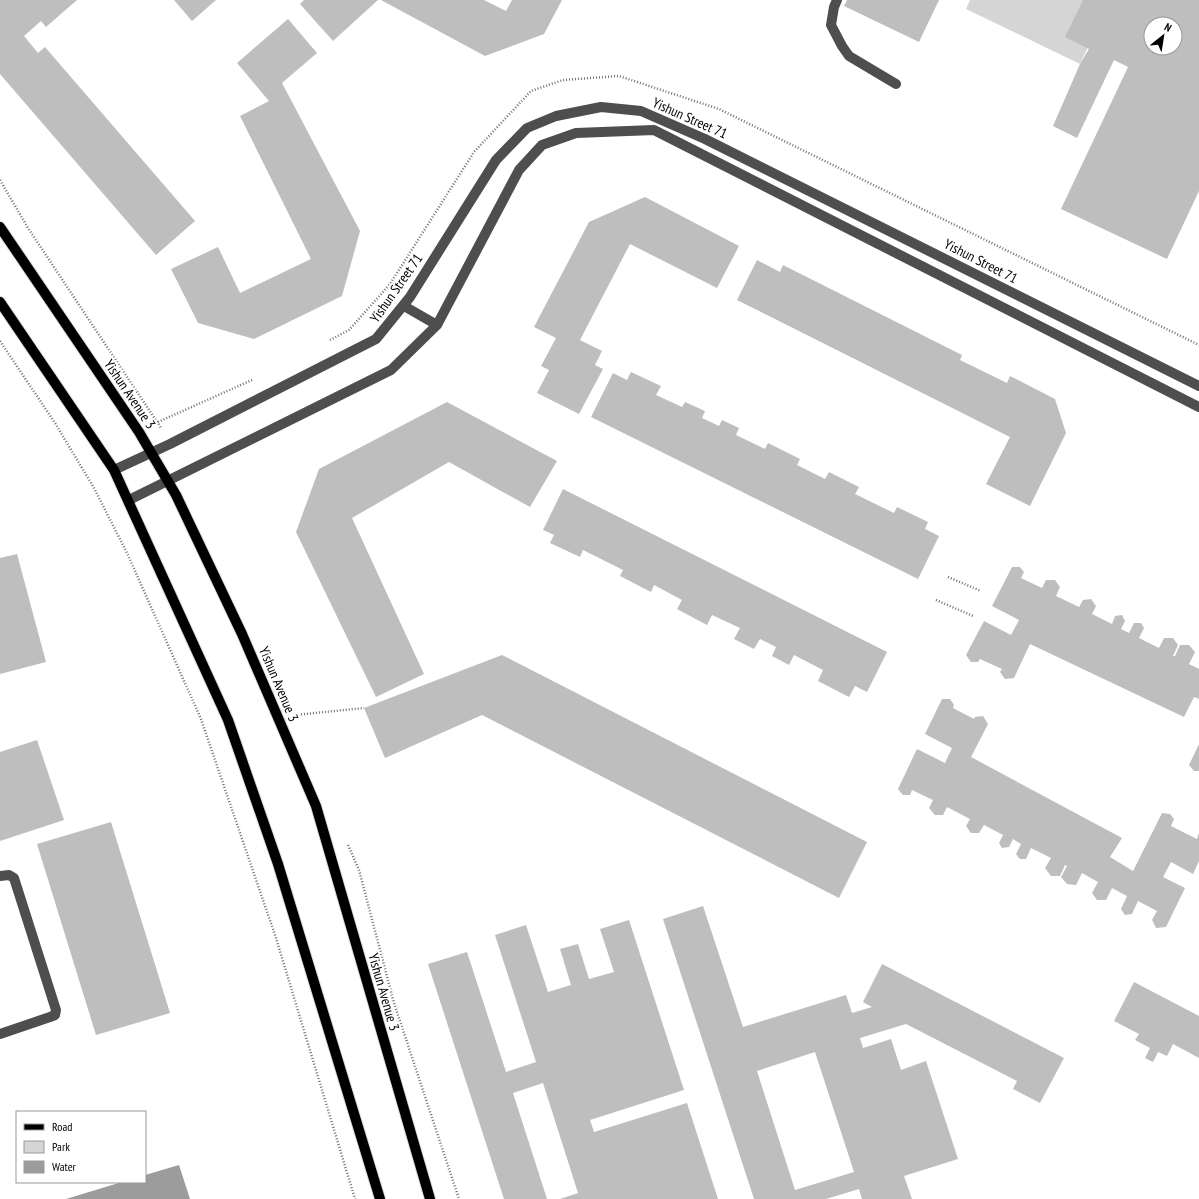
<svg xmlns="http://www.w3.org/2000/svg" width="1199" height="1199" viewBox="0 0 1199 1199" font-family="'PT Sans Narrow',sans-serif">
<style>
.green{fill:#d5d5d5}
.water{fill:#9c9c9c}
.building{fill:#bebebe;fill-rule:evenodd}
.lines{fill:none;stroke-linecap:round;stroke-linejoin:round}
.major-casing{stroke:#dbdbdb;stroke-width:12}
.path{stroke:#707070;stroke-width:2.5;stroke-dasharray:1 2;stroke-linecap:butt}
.minor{stroke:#4e4e4e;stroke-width:10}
.major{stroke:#000;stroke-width:10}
.labels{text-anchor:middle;stroke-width:4;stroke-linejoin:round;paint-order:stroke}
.street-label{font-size:14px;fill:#000;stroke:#fff}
</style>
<rect width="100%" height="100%" fill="#fff"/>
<!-- green -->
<path class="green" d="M970 0H1110L1080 64 966 9Z"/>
<!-- water -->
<path class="water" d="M179 1165 190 1199H66L122 1182H145V1175Z"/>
<!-- building -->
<path class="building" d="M0 0H77L46 27 41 21 24 36 38 53 45 47 195 221 156 255 0 74Z
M174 0H216L192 21Z
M304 0H378L333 41 300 4Z
M381 0H484L506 11 512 0H562L544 34 485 56Z
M847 0H939L919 42 844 6Z
M1083 0H1199V191L1167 259 1061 209 1128 67 1114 60 1077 138 1053 126 1080 64 1089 49 1065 37ZM1151 24H1175V48H1151Z
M288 19 317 53 282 83 360 231 342 296 254 339 198 323 171 269 218 247 240 293 311 259 240 116 269 101 237 63Z
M645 197 739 246 717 288 630 244 580 340 602 351 595 365 603 369 579 414 537 393 549 370 541 366 556 338 534 327 589 222Z
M757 260 780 272 783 265 962 355 960 360 1007 383 1010 376 1055 399 1066 433 1030 506 986 484 1010 437 737 300Z
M631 372 661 386 656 395 682 407 685 402 705 411 702 418 719 426 722 420 739 428 736 435 765 449 768 443 800 459 797 465 825 479 829 472 859 487 855 494 894 513 897 507 928 522 925 529 939 536 918 579 591 417 613 373 627 380Z
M447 402 557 461 530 507 449 462 352 518 424 674 376 697 296 532 319 469Z
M563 489 887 652 867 692 855 686 849 697 818 681 823 670 794 655 789 665 772 656 776 647 760 639 754 649 734 639 740 628 712 615 707 625 677 609 682 600 654 585 651 592 620 576 623 570 583 550 580 557 550 543 554 535 543 530Z
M17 554 46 662 0 674V558Z
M1012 567H1020L1024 572 1021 578 1042 588 1046 580H1055L1060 587 1056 596 1079 607 1083 600 1091 599 1096 606 1092 614 1112 624 1115 616 1122 615 1125 621 1121 629 1129 633 1134 623H1141L1144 628 1139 638 1159 648 1164 638H1173L1178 645 1173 656H1175L1180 645H1189L1195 652 1189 664 1199 669V699L1194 697 1184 717 1030 644 1014 678 1005 679 1000 672 1002 669 980 659 978 662H971L966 655 984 621 1011 635 1019 620 992 606Z
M502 655 867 842 839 898 482 715 385 758 364 708Z
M942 699H950L954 705 953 708 974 719 975 717 983 716 988 724 971 757 1122 838 1110 857 1133 871 1162 813 1170 814 1174 819 1171 826 1197 839 1199 833V861L1193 874 1171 862 1163 877 1185 888 1166 927 1156 928 1152 920 1157 911 1138 901 1132 914 1125 915 1121 909 1127 896 1112 888 1106 900H1097L1092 893 1098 882 1082 873 1076 885 1067 884 1061 877 1067 866 1065 865 1060 876H1051L1045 868 1051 858 1031 848 1026 859H1020L1016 854 1021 844 1013 839 1009 847 1002 848 999 843 1003 835 984 825 979 833H971L966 826 970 819 947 807 943 815H935L929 808 933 800 912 790 910 795H903L898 789 917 749 945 763 952 748 925 734Z
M37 740 64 820 0 841V752Z
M1199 744V771H1194L1189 765Z
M111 822 170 1013 96 1035 37 844Z
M703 906 743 1027 846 995 852 1013 872 1007 863 1002 882 964 1064 1058 1040 1103 1013 1089 1017 1081 906 1024 860 1038 863 1048 891 1039 901 1070 926 1061 958 1159 904 1176 912 1199H862L859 1189 826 1199H754L663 919ZM815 1052 854 1172 795 1190 757 1071Z
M629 920 684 1090 590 1120 594 1132 687 1103 718 1199H560L578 1193 543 1083 513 1093 547 1199H504L428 964 467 952 506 1072 536 1062 495 935 526 925 548 992 571 985 560 949 578 944 589 979 614 972 600 929Z
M1134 982 1199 1016V1058L1173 1044 1167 1056 1158 1052 1153 1062 1145 1058 1150 1048 1135 1040 1139 1034 1114 1021Z"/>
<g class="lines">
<defs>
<path id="major" d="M0 227 139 432 176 495 242 634 316 806 430 1199
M0 302 114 470 228 720 278 864 380 1199"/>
</defs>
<!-- major casing -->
<use href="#major" class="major-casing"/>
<!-- path -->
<path class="path" d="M0 180 28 228 161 428
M330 340 349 330 390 284 474 152 531 91 563 80 619 76 719 109 1199 345
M0 341 55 423 94 488 127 553 201 719 276 938 355 1199
M158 422 252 380
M948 577 981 591
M936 600 973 616
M295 715 364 708
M348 845 359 870 394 1003 459 1199"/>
<!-- minor -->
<path class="minor" d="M837 0 834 7 831 25 842 46 849 56 896 84
M404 306 437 325
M114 470 170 444 376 339 410 297 496 160 527 128 556 116 601 107 641 111 705 139 1199 386
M129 500 391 370 437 325 519 170 542 145 576 133 654 130 1199 407
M0 876 9 875 14 878 56 1010 55 1015 50 1017 0 1034"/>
<!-- major -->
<use href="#major" class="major"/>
</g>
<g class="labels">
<!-- street labels -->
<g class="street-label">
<text transform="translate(690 118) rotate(24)" y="5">Yishun Street 71</text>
<text transform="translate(981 261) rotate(27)" y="5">Yishun Street 71</text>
<text transform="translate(396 288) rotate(-55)" y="5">Yishun Street 71</text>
<text transform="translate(130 394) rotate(56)" y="5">Yishun Avenue 3</text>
<text transform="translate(279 684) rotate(67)" y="5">Yishun Avenue 3</text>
<text transform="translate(384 992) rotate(74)" y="5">Yishun Avenue 3</text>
</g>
</g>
<!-- legend -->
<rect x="16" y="1111" width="130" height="72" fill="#ffffff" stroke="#999999"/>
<rect x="24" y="1124" width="20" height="6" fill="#000000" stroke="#999999"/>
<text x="52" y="1131" font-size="12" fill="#000000">Road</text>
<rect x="24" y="1141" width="20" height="12" fill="#d5d5d5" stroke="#999999"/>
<text x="52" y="1151" font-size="12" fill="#000000">Park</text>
<rect x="24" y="1161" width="20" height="12" fill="#9c9c9c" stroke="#999999"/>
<text x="52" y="1171" font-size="12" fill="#000000">Water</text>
<!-- north arrow -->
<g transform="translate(1163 36) rotate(30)"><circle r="19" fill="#ffffff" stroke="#999999"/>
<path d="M0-3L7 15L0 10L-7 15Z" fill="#000000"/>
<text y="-6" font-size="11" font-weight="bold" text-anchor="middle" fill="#000000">N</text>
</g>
</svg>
